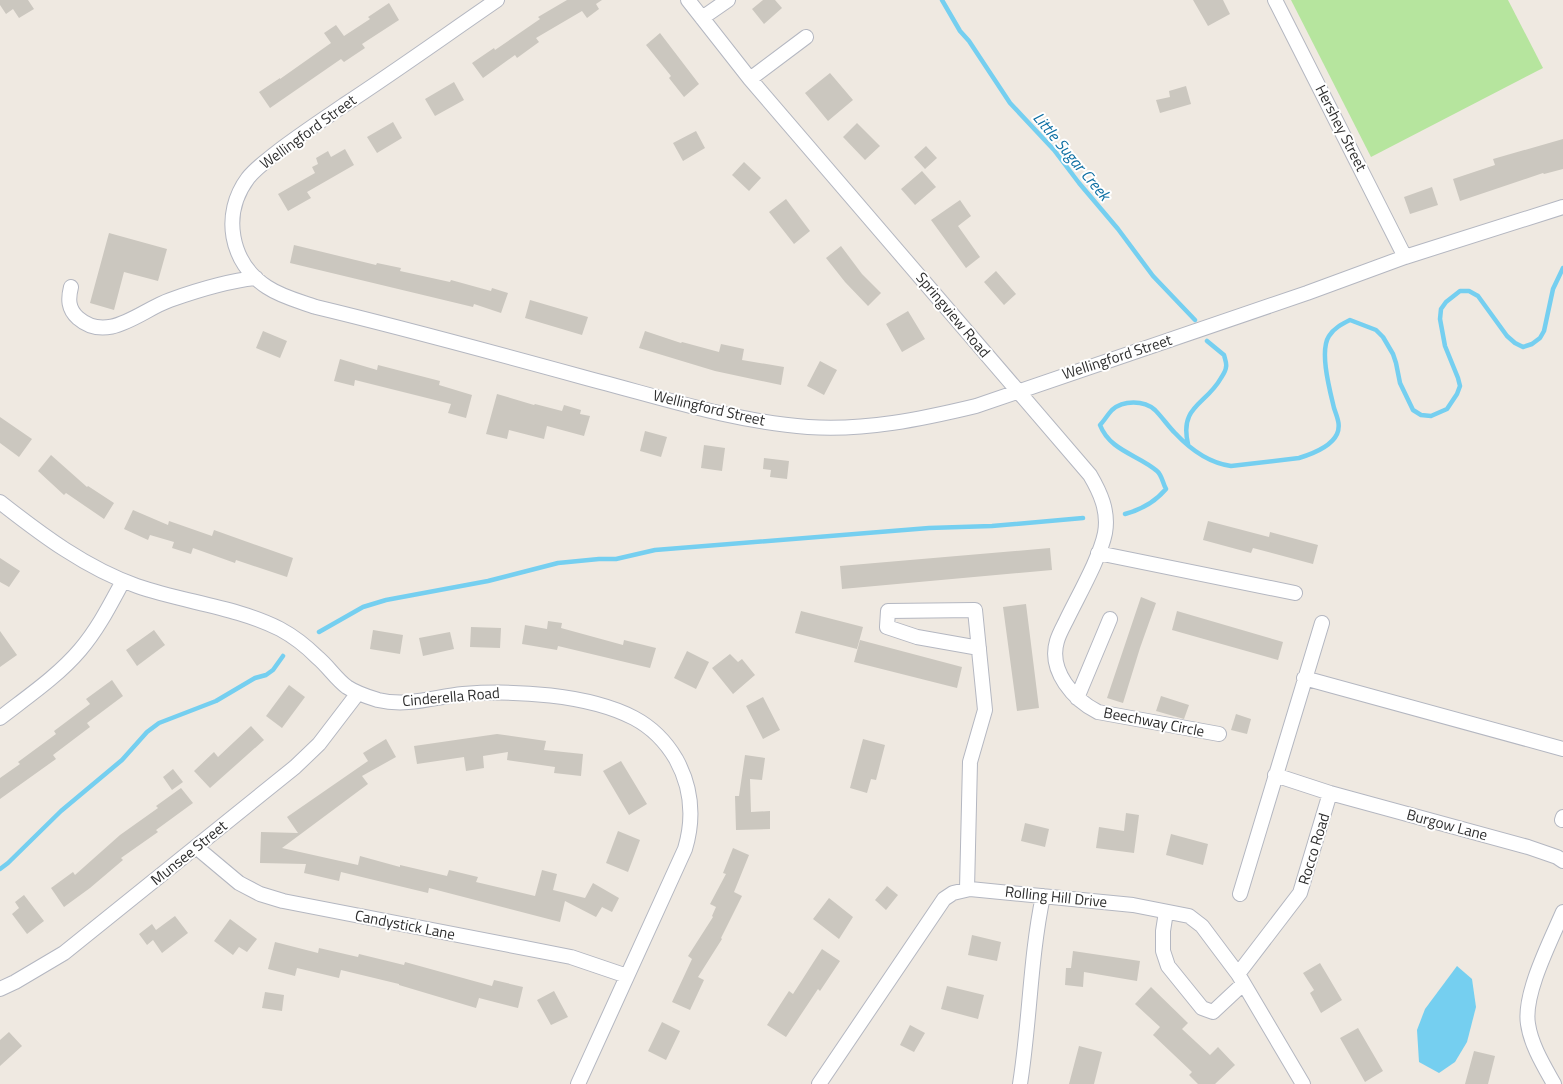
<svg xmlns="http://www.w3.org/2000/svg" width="1563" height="1084" viewBox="0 0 1563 1084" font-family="'Titillium Web',sans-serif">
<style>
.green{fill:#b6e59e}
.water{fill:#75cff0}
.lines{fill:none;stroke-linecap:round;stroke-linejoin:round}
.stream{stroke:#75cff0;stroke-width:4.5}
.building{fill:#cbc7bf}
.minor-casing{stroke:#b4b7c1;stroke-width:16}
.minor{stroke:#fff;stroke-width:14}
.labels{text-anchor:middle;stroke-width:4;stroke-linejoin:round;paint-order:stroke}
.street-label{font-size:15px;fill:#2e2e2e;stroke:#fff}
.water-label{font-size:16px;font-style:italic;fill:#0d6fa3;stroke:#fff}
</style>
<rect width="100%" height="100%" fill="#efe9e1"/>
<!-- green -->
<path class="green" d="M1291 0H1508L1543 68 1371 157Z"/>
<!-- water -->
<path class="water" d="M1457 966 1472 979 1476 1007 1467 1042 1455 1062 1439 1073 1419 1062 1417 1030 1425 1009Z"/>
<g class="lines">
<!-- stream -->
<path class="stream" d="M942 0 960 31 969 41 1010 103 1054 150 1079 183 1118 229 1153 276 1195 320
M1188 444C1179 406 1206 405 1221 378 1223 375 1226 370 1226 367 1227 364 1225 359 1224 355L1207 341
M1125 514C1140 510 1155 502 1166 489 1163 484 1162 475 1157 471 1139 455 1110 451 1100 425 1104 421 1108 414 1112 410 1123 400 1144 400 1155 410 1162 417 1168 426 1175 433 1190 449 1209 463 1231 466L1299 458C1312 454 1331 447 1337 434 1341 425 1337 417 1334 408 1330 391 1319 351 1329 336 1334 328 1342 324 1350 320L1376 330 1383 337 1393 354 1396 363 1400 383 1413 410 1421 415 1431 416 1447 409 1457 394 1460 386 1458 378 1445 346 1440 319 1441 309 1446 302 1460 291H1469L1478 296 1507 336 1515 343 1523 347 1532 344 1540 338 1544 331 1553 289 1563 268
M319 632 363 607 386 600 488 581 558 563 599 559H616L655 550 929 528 992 526 1083 518
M0 869 8 863 61 811 122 760 147 732 159 723 216 701 255 678 266 675 273 670 283 656"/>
</g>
<!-- building -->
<path class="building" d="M0 0H28L34 9 19 18 13 9 6 14 0 5Z
M567 0H602L596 4 599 9 587 18 582 11 536 38 539 42 517 58 515 55 483 78 472 63 494 48 495 50 540 19 538 17Z
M763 0H775L782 8 764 24 752 9Z
M1193 0H1223L1230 14 1208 26Z
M389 3 399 20 362 44 365 48 344 62 341 59 270 108 259 92 280 78V79L331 43 324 33 336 25 344 36 370 19 368 17Z
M660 33 699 84 684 97 669 78 671 76 646 45Z
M830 73 853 100 828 121 805 93Z
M454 82 464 100 435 116 425 99Z
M1186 86 1191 104 1160 113 1156 100 1170 97 1169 91Z
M393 122 402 138 377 153 367 137Z
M857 123 880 146 865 160 843 137Z
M696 131 705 148 683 161 673 143Z
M1563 139V169L1544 174 1543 173 1460 201 1453 179 1495 165 1493 159Z
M926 146 937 158 925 169 914 157Z
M345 149 354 165 307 192 311 198 288 211 278 194 315 173 312 167 318 164 316 158 328 151 331 157Z
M744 162 761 178 749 191 732 175Z
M922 171 936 187 915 205 901 189Z
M1432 187 1438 205 1410 214 1404 197Z
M786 199 810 231 794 244 769 212Z
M960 200 971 216 958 226 980 257 966 268 931 220Z
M109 233 167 249 158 281 124 272 114 310 90 303Z
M294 245 376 265 377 263 401 268 400 271 450 282 451 280 491 291 492 288 508 293 501 313 474 304 473 307 290 263Z
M841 246 862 274 881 293 868 306 845 282 826 258Z
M996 271 1016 294 1004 305 984 282Z
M530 300 588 317 582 335 525 318Z
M908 311 925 339 902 352 886 324Z
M263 331 287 341 280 358 256 348Z
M645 331 681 343 682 342 719 352 721 344 744 349 742 360 784 367 781 385 715 371 639 348Z
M340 359 377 370 378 365 440 381 439 385 472 395 466 418 448 413 451 404 355 380 354 386 334 381Z
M820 361 837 370 824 395 807 386Z
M497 394 534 405 535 404 562 411 564 405 581 410 580 414 590 416 584 436 547 426 544 439 509 430 507 439 486 434Z
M0 417 32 439 19 457 0 443Z
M645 431 667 437 661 457 640 451Z
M704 445 725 448 722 471 701 468Z
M51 455 87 487 88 486 114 503 104 519 66 493 64 495 38 471Z
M764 458 789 461 787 479 770 477 771 470 763 469Z
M133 510 168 525 169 521 212 536 214 530 293 558 287 577 236 560 235 563 193 548 191 554 172 548 174 542 150 535 148 540 124 529Z
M1208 521 1269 537 1270 532 1318 545 1313 564 1253 548 1251 553 1203 540Z
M1050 548 1052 570 842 589 840 566Z
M0 558 20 571 9 587 0 582Z
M1141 597 1156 603 1140 648 1123 703 1107 698Z
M1026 604 1039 708 1017 711 1003 607Z
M801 611 863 627 857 649 795 633Z
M1177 611 1283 642 1278 660 1172 630Z
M548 621 562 623 561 628 623 645 624 640 656 648 650 668 558 646 557 650 522 644 525 625 547 629Z
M471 627 501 628 500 648 470 647Z
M154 630 165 645 137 666 126 650Z
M373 630 403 635 400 654 370 649Z
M0 631 17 655 0 667Z
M450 632 454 649 423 656 419 638Z
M860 640 962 667 957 688 854 662Z
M687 651 709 662 696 689 674 678Z
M730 654 738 662 742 659 755 675 733 694 712 668Z
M112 680 123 696 87 723 90 727 53 755 56 759 0 799V778L20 764 18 762 56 734 54 731 90 704 86 699Z
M289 685 305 697 282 728 266 716Z
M1161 696 1189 705 1184 719 1156 711Z
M763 697 780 730 763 739 746 706Z
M1236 714 1251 719 1247 734 1231 730Z
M251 726 264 740 210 788 194 771 214 752 218 757Z
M497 734 546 741 544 750 583 754 581 776 554 773 555 767 507 760 508 752 483 756 484 768 466 771 464 757 417 764 414 746Z
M386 739 396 757 362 776 368 784 282 848 358 865 360 856 400 867V865L447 876 449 870 478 877 476 882 535 896 542 870 557 874 553 890 585 898 593 883 619 898 612 912 602 907 596 917 565 901 560 922 429 888 428 893 341 872 339 881 304 873 306 864 260 863 261 832 298 833 287 817 368 761 363 753Z
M863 739 885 745 876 780 871 779 867 793 850 788Z
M745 755 765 758 762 780 750 779 751 812 770 811V829L736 830 735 796H739Z
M621 761 647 804 629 815 603 771Z
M173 769 183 782 172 790 163 777Z
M181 788 193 803 156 830 158 832 121 858 123 860 90 888 64 907 51 888 73 872 75 875 120 835 158 808 156 806Z
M1126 813 1139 815 1134 853 1096 848 1099 827 1124 831Z
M1025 823 1049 829 1045 847 1021 841Z
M618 831 640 840 628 872 606 863Z
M1171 834 1208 844 1203 865 1166 855Z
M733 848 749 855 734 892 742 896 721 938 722 939 698 977 704 980 690 1010 672 1002 692 959 688 956 713 917 712 916 716 907 710 904 726 874 723 873Z
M887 886 898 895 886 910 875 900Z
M24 895 44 921 27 934 12 914 19 908 15 902Z
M829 898 853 917 839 939 813 919Z
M175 916 188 933 162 953 153 940 147 945 139 934 152 924 156 930Z
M230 919 257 939 247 952 239 947 233 955 214 941Z
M972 935 1001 942 997 961 968 955Z
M275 942 318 953 319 948 358 957 359 954 404 965 405 962 492 986 494 980 523 987 518 1008 479 998 476 1008 399 985V984L341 970 339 978 297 968 295 976 268 969Z
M822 949 840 961 820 991 818 989 786 1037 767 1025 789 991 793 994Z
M1073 951 1140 961 1137 981 1084 972 1083 987 1065 985 1066 968H1071Z
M1320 963 1342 1000 1321 1013 1310 993 1314 990 1303 973Z
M947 986 984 995 978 1019 941 1009Z
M1151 987 1188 1023 1182 1029 1210 1055 1218 1047 1235 1065 1215 1084H1198L1189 1075 1192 1072 1153 1035 1160 1027 1135 1004Z
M554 991 568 1017 551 1025 537 1000Z
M265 992 284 995 282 1011 262 1008Z
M662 1022 680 1031 666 1060 648 1051Z
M910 1025 925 1033 914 1052 900 1045Z
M1358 1028 1383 1071 1365 1082 1340 1038Z
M9 1032 22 1046 0 1066V1040Z
M1079 1046 1102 1052 1094 1084H1069Z
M1474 1051 1495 1056 1488 1084H1465Z"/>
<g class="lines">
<defs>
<path id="minor" d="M497 0C446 35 396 71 344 105 321 121 298 136 276 153 266 161 256 168 248 178 221 214 230 263 267 287 282 297 299 301 316 307 412 330 506 356 601 382 669 400 738 422 808 427 865 431 922 419 976 406L1307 293 1405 257 1563 207
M688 0 750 79 1090 475C1100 492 1109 511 1105 533 1100 558 1078 596 1066 621 1063 627 1059 634 1057 641 1048 671 1074 700 1098 712L1219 734
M1275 0 1405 257
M702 18 728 0
M750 79 806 37
M71 287C68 299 68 309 78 318 108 344 141 310 170 300 198 290 227 281 256 278
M0 502C42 535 86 568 137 586 183 602 237 607 280 629 293 636 306 646 317 657 328 666 336 679 347 687 356 693 368 697 378 700 408 707 434 697 463 694 514 690 588 694 634 718 651 727 666 742 676 759 692 788 694 819 685 849L578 1084
M1098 553 1295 593
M1304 678 1563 749
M1077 698 1110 619
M0 718C27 697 58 676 80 650 98 629 110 605 123 581
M1275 775 1330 793 1528 847 1557 857 1563 861
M1562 820 1563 817
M196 847 239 883 260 894 283 901 571 957 627 976
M967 889 970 762 985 710 975 610 888 611 887 627 917 637 979 648
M1240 894 1322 623
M1166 912 1163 931V951L1168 966 1202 1008 1213 1012 1243 984
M1238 974 1300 893 1330 793
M0 989 15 982 64 953 295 767 319 744 358 693
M819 1084 944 899 953 893 970 889 1133 905 1189 916 1202 926 1238 974 1303 1084
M1020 1084C1030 1021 1030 958 1043 896
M1554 1084C1544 1066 1531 1045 1528 1024 1523 994 1551 940 1563 912"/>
</defs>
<!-- minor casing -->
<use href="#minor" class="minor-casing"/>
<!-- minor -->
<use href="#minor" class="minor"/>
</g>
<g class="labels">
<!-- street labels -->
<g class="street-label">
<text transform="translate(1341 128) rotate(63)" y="5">Hershey Street</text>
<text transform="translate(308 132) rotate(-36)" y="5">Wellingford Street</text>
<text transform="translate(953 315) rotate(50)" y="5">Springview Road</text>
<text transform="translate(1117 357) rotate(-18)" y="5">Wellingford Street</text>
<text transform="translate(709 408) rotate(13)" y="5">Wellingford Street</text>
<text transform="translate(451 697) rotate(-5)" y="5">Cinderella Road</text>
<text transform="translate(1154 722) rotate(11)" y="5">Beechway Circle</text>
<text transform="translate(1447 825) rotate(15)" y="5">Burgow Lane</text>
<text transform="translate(1314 849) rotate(-73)" y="5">Rocco Road</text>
<text transform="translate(189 853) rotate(-39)" y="5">Munsee Street</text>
<text transform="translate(1056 897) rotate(6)" y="5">Rolling Hill Drive</text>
<text transform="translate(405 925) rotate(11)" y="5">Candystick Lane</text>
</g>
<!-- water labels -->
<g class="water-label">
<text transform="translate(1072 156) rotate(50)" y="6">Little Sugar Creek</text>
</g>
</g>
</svg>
